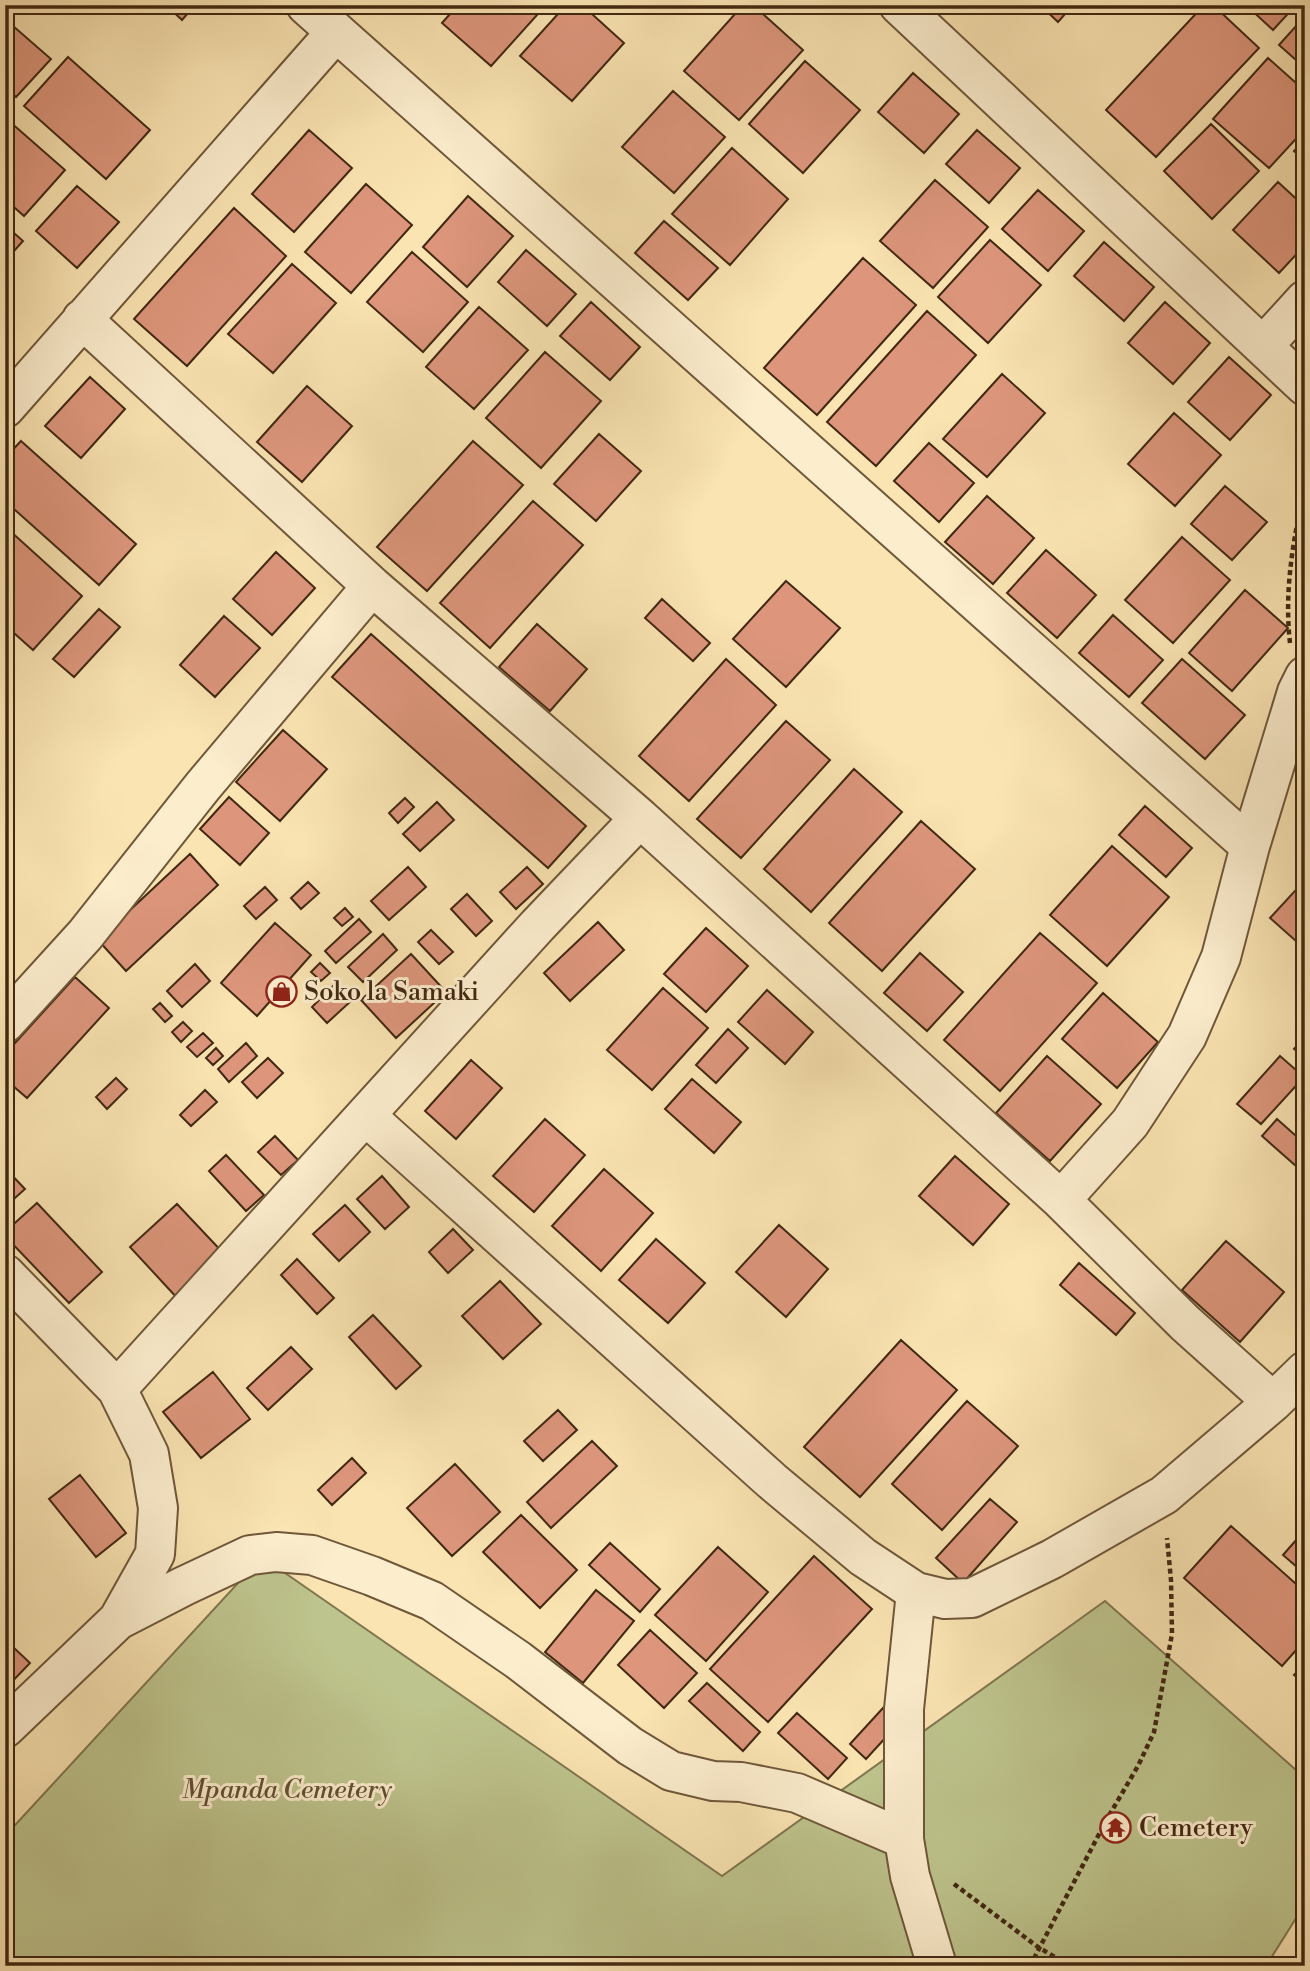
<svg xmlns="http://www.w3.org/2000/svg" width="1310" height="1971" viewBox="0 0 1310 1971" font-family="'Libre Bodoni',serif">
<style>
.green{fill:#bec48d;stroke:#807650;stroke-width:2}
.building{fill:#dd967c;stroke:#412812;stroke-width:2}
.lines{fill:none;stroke-linecap:round;stroke-linejoin:round}
.minor-casing{stroke:#6f573a;stroke-width:42}
.path{stroke:#412812;stroke-width:4.5;stroke-dasharray:5 3.5;stroke-linecap:butt}
.minor{stroke:#fcedcd;stroke-width:38}
.labels{text-anchor:middle;stroke-width:6;stroke-linejoin:round;paint-order:stroke}
.poi-label{font-size:26px;fill:#412812;stroke:#fcedcd;text-anchor:start}
.park-label{font-size:26px;font-style:italic;fill:#604f31;stroke:#fcedcd}
</style>
<rect width="100%" height="100%" fill="#fae4b2"/>
<filter id="stains"><feTurbulence type="fractalNoise" baseFrequency=".00286" numOctaves="4"/><feColorMatrix values="0 0 0 0 .2 0 0 0 0 .09 0 0 0 0 .02 0 0 0 .5 -.17"/></filter>
<radialGradient id="worn" r=".72"><stop offset=".6" stop-color="#630" stop-opacity="0"/><stop offset="1" stop-color="#630" stop-opacity=".3"/></radialGradient>
<!-- green -->
<path class="green" d="M262 1557 722 1876 1105 1601 1305 1778V1904L1266 1966H5V1836Z"/>
<!-- building -->
<path class="building" d="M166 5H195L182 20Z
M458 5H546L491 66 442 23Z
M566 5H582L624 43 572 101 520 56Z
M743 5H753L803 50 739 120 684 71Z
M1040 5H1073L1058 22Z
M1204 5H1213L1259 48 1156 157 1106 110Z
M1246 5H1296L1273 30Z
M1305 16V68L1279 45Z
M5 19 51 59 16 97 5 87Z
M68 57 150 130 106 179 24 106Z
M1268 58 1305 91V129L1269 168 1213 119Z
M805 61 860 110 803 173 749 124Z
M913 73 959 114 924 153 878 112Z
M673 91 725 137 674 193 622 147Z
M9 121 65 170 24 216 5 199V125Z
M1211 124 1259 171 1212 219 1164 171Z
M309 130 352 168 294 232 252 194Z
M977 130 1020 168 989 203 946 164Z
M1305 138V160L1294 151Z
M732 148 788 199 730 265 672 214Z
M935 180 988 227 933 288 880 241Z
M1278 182 1305 207V245L1279 273 1233 230Z
M366 184 412 225 351 293 305 252Z
M77 186 119 222 77 268 36 231Z
M1038 190 1084 231 1048 271 1002 229Z
M468 196 513 236 467 287 423 247Z
M234 208 286 256 187 366 134 319Z
M664 221 718 268 688 300 635 253Z
M5 225 23 241 5 261Z
M990 240 1041 285 988 343 938 297Z
M1104 242 1154 287 1124 321 1074 276Z
M526 250 576 294 547 326 498 282Z
M412 252 468 302 423 352 367 302Z
M863 258 916 305 817 415 764 368Z
M292 264 336 303 273 373 228 334Z
M591 302 640 347 610 380 560 336Z
M1165 302 1210 343 1173 384 1128 343Z
M479 307 528 350 474 409 426 367Z
M927 311 976 355 876 466 827 422Z
M545 352 601 401 541 468 486 418Z
M1229 357 1271 395 1230 440 1188 402Z
M1002 374 1045 413 987 477 943 439Z
M90 377 125 409 81 458 45 426Z
M307 386 352 426 302 482 257 442Z
M1174 413 1221 455 1175 506 1128 464Z
M599 434 641 471 596 521 554 484Z
M21 441 136 544 99 585 5 501V458Z
M473 441 523 485 427 591 377 547Z
M929 443 974 483 939 522 894 481Z
M1225 486 1267 522 1232 560 1191 524Z
M987 496 1034 538 993 584 945 542Z
M533 501 583 545 490 648 440 603Z
M9 530 82 596 33 650 5 625V535Z
M1182 537 1230 580 1173 643 1125 600Z
M1046 550 1096 595 1057 638 1007 593Z
M276 552 315 588 272 635 233 599Z
M786 581 840 628 786 687 733 639Z
M1245 590 1288 628 1232 691 1189 653Z
M662 599 710 643 693 661 645 618Z
M99 609 120 627 74 677 53 659Z
M1113 615 1163 660 1129 697 1079 653Z
M224 616 260 648 215 697 180 665Z
M537 624 587 669 550 711 499 667Z
M371 634 586 826 548 868 332 677Z
M726 659 776 705 689 801 639 756Z
M1182 659 1245 715 1205 759 1142 703Z
M786 721 830 760 741 858 697 819Z
M283 730 327 769 280 821 236 782Z
M854 769 902 812 811 912 764 869Z
M229 797 269 833 240 865 200 829Z
M405 798 414 807 398 823 389 813Z
M437 802 454 820 420 851 403 834Z
M1145 806 1192 848 1166 877 1119 835Z
M921 821 975 869 882 971 829 923Z
M1112 846 1169 897 1107 966 1050 915Z
M190 854 218 885 126 971 98 940Z
M408 867 426 887 389 920 371 901Z
M527 867 543 884 516 909 500 892Z
M1305 880V949L1270 918Z
M308 882 319 893 301 909 291 898Z
M265 887 277 900 256 919 244 906Z
M467 894 492 921 476 936 451 909Z
M345 908 353 917 342 926 334 918Z
M359 919 371 932 336 963 325 951Z
M598 922 624 950 570 1001 544 973Z
M275 923 311 955 257 1016 221 983Z
M706 928 748 966 706 1012 664 974Z
M431 930 453 952 439 964 418 942Z
M1040 933 1097 983 1000 1091 944 1040Z
M383 934 397 950 363 982 348 967Z
M920 953 963 992 927 1031 884 993Z
M411 954 446 992 396 1038 361 1000Z
M320 963 330 973 321 981 311 972Z
M195 964 210 981 182 1007 167 991Z
M75 977 109 1008 27 1098 5 1079V1054Z
M335 984 351 1001 327 1023 312 1007Z
M663 988 708 1028 652 1090 607 1050Z
M767 990 813 1032 785 1064 738 1022Z
M1103 993 1158 1042 1117 1088 1062 1039Z
M160 1003 172 1016 165 1022 153 1009Z
M183 1022 192 1031 181 1042 172 1032Z
M728 1029 748 1048 716 1083 696 1065Z
M203 1033 213 1043 197 1057 187 1047Z
M1305 1037V1058L1294 1049Z
M246 1043 257 1056 229 1082 218 1069Z
M216 1048 223 1056 213 1065 206 1058Z
M1047 1056 1101 1104 1050 1161 996 1113Z
M1280 1056 1304 1077 1261 1124 1237 1104Z
M268 1058 283 1073 257 1098 242 1082Z
M471 1060 502 1088 456 1139 425 1111Z
M116 1078 127 1089 107 1109 96 1097Z
M692 1079 741 1122 714 1153 665 1109Z
M205 1090 217 1102 191 1126 180 1115Z
M545 1119 585 1155 534 1212 493 1176Z
M1277 1119 1305 1144V1174L1262 1136Z
M275 1136 298 1160 281 1175 258 1152Z
M226 1155 264 1195 246 1211 209 1171Z
M955 1156 1009 1204 973 1245 919 1196Z
M5 1168 25 1189 5 1207Z
M604 1169 653 1213 601 1271 552 1226Z
M382 1176 409 1207 385 1229 357 1199Z
M37 1203 102 1272 69 1303 5 1236V1232Z
M177 1204 226 1256 179 1300 130 1247Z
M345 1205 370 1232 339 1261 313 1234Z
M779 1225 828 1269 786 1317 736 1272Z
M453 1229 473 1250 448 1273 429 1252Z
M656 1239 705 1283 668 1323 619 1280Z
M1226 1241 1284 1292 1240 1342 1182 1290Z
M297 1259 334 1298 317 1314 281 1275Z
M1079 1263 1135 1313 1116 1335 1060 1285Z
M500 1281 541 1324 503 1359 462 1316Z
M373 1315 421 1366 396 1389 349 1337Z
M901 1340 957 1390 860 1497 804 1447Z
M291 1347 312 1369 268 1410 247 1388Z
M213 1372 250 1419 201 1458 163 1412Z
M967 1401 1018 1446 942 1530 892 1484Z
M558 1410 577 1430 543 1461 524 1441Z
M592 1441 617 1466 551 1528 527 1502Z
M352 1458 366 1473 332 1505 318 1490Z
M455 1464 500 1512 452 1556 407 1508Z
M80 1475 126 1533 96 1557 49 1499Z
M990 1499 1017 1522 963 1583 936 1558Z
M521 1515 577 1570 540 1608 483 1552Z
M1231 1526 1305 1592V1640L1282 1666 1184 1578Z
M1305 1530V1574L1283 1555Z
M610 1543 660 1589 640 1612 589 1565Z
M718 1547 768 1592 706 1661 655 1615Z
M814 1556 872 1609 768 1722 710 1669Z
M596 1590 634 1621 583 1683 545 1652Z
M650 1630 697 1673 664 1708 618 1665Z
M12 1646 30 1663 5 1689V1654Z
M1305 1664V1684L1294 1675Z
M707 1683 760 1732 743 1751 689 1701Z
M883 1708 899 1723 866 1759 850 1744Z
M797 1713 847 1758 828 1779 778 1733Z"/>
<g class="lines">
<defs>
<path id="minor" d="M306 5 1250 846
M899 5 1305 386
M82 319 372 586 640 818 1061 1200 1185 1323 1273 1402
M1263 346 1305 300
M5 408 336 32
M5 1023 85 935 203 786 372 586
M366 1116 772 1481 863 1557 916 1592 945 1599 972 1598 1052 1559 1164 1495 1273 1402 1305 1371
M1061 1200 1130 1123 1187 1036 1221 957 1250 846 1297 692 1305 676
M5 1274 117 1389 149 1454 158 1508 155 1554 118 1620 5 1728
M117 1389 538 925 640 818
M916 1592 904 1709V1839L910 1876 937 1966
M118 1620 184 1586 250 1555 276 1552 312 1555 372 1576 432 1601 518 1660 630 1746 671 1771 713 1781 741 1782 797 1793 904 1839"/>
</defs>
<!-- minor casing -->
<use href="#minor" class="minor-casing"/>
<!-- path -->
<path class="path" d="M1290 643C1284 591 1293 539 1305 488
M954 1884 1038 1947 1070 1966
M1030 1966 1107 1819 1138 1766 1154 1732 1172 1634 1171 1580 1167 1538"/>
<!-- minor -->
<use href="#minor" class="minor"/>
</g>
<!-- icons -->
<defs>
<symbol id="shop-ring" viewBox="-11 -11 22 22"><circle r="9.5" fill="#fcedcd" stroke="#8f2418" stroke-width="1.5"/><path d="M-5-2.5h2.3a2.7 3.5 0 0 1 5.4 0H5L5.5 6h-11ZM-1.5-2.5h3a1.5 2.3 0 0 0-3 0Z" fill="#8f2418"/></symbol>
<symbol id="temple-ring" viewBox="-11 -11 22 22"><circle r="9.5" fill="#fcedcd" stroke="#8f2418" stroke-width="1.5"/><path d="M0-6L5-2H3V0L6.5 2.5H4V6H1.5V3h-3V6H-4V2.5H-6.5L-3 0V-2H-5Z" fill="#8f2418"/></symbol>
</defs>
<g fill-rule="evenodd">
<use href="#shop-ring" x="264" y="974" width="35" height="35"/>
<use href="#temple-ring" x="1098" y="1810" width="35" height="35"/>
</g>
<g class="labels">
<!-- poi labels -->
<g class="poi-label">
<text x="304" y="1000">Soko la Samaki</text>
<text x="1139" y="1836">Cemetery</text>
</g>
<!-- park labels -->
<g class="park-label">
<text x="287" y="1798">Mpanda Cemetery</text>
</g>
</g>
<!-- margin -->
<rect width="1310" height="1971" fill="none" stroke="#fae4b2" stroke-width="28"/>
<rect x="7" y="7" width="1296" height="1957" fill="none" stroke="#412812" stroke-width="3.5"/>
<rect x="14" y="14" width="1282" height="1943" fill="none" stroke="#412812" stroke-width="2"/>
<rect width="100%" height="100%" filter="url(#stains)"/>
<rect width="100%" height="100%" fill="url(#worn)"/>
</svg>
